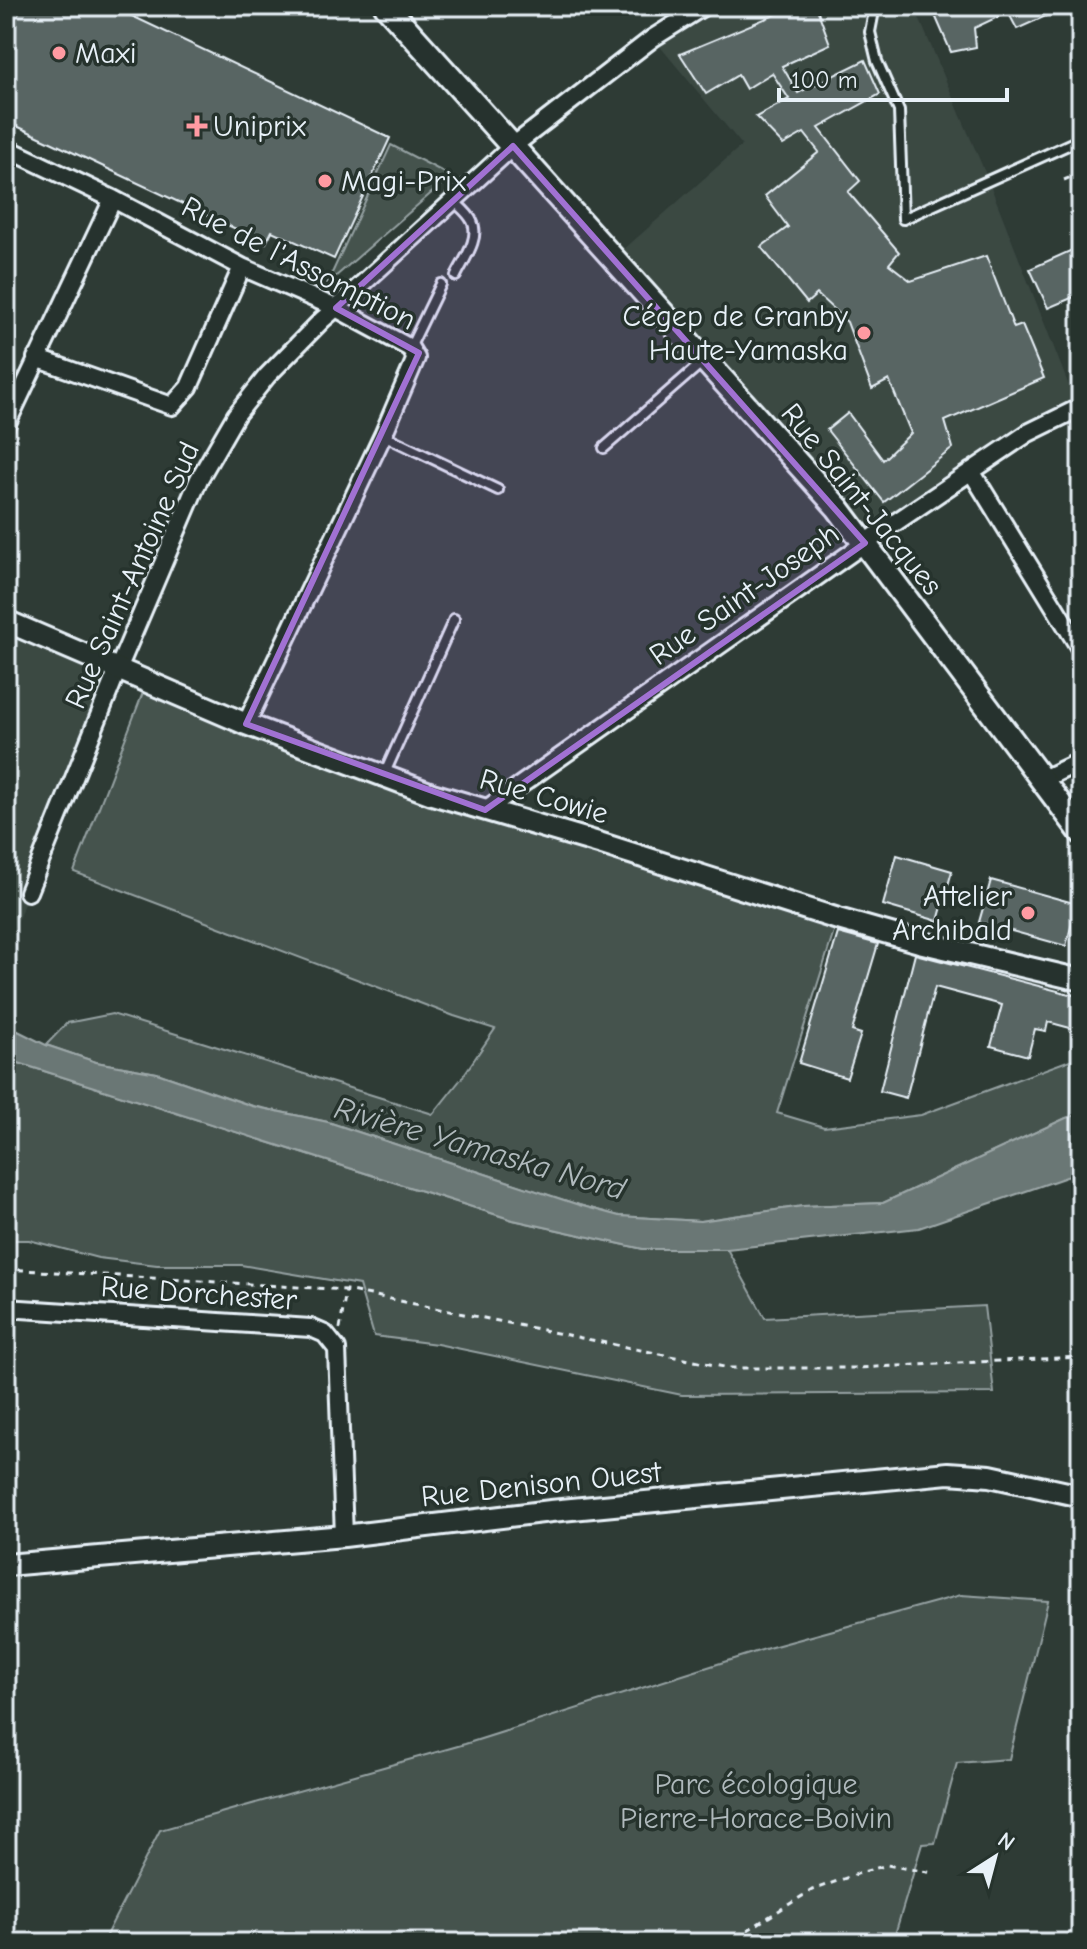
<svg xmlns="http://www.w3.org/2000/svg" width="1087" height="1949" viewBox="0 0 1087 1949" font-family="'Comic Neue',sans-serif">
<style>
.built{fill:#3b4843}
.green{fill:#45524e;stroke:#96a2a3;stroke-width:2}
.water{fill:#6b7775;stroke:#9da8a9;stroke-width:2}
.building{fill:#596563;stroke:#e8f1f8;stroke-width:2}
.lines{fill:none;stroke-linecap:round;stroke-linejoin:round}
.service-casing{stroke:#e8f1f8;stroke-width:14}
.minor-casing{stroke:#e8f1f8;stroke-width:22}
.tertiary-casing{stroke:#e8f1f8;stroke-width:26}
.secondary-casing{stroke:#e8f1f8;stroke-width:28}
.path{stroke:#e8f1f8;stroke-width:3;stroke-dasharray:6 6;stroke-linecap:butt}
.service{stroke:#26332d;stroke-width:8}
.minor{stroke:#26332d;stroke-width:16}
.tertiary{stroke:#26332d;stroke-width:20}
.secondary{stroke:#26332d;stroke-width:22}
.marked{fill:#a171d3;fill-opacity:0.2;stroke:#a171d3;stroke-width:6;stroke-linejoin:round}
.poi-dot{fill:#ff9aa2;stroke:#26332d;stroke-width:3}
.labels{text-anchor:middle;stroke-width:7;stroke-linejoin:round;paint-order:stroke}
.poi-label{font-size:30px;fill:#e8f1f8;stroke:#26332d;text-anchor:start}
.street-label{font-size:30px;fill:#e8f1f8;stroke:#26332d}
.park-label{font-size:30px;fill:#afb9bc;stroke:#26332d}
.water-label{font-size:32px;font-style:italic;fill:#b0babd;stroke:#26332d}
</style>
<rect width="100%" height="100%" fill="#2e3b35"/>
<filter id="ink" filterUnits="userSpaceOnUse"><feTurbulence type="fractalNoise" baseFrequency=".0125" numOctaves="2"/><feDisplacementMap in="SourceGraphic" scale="16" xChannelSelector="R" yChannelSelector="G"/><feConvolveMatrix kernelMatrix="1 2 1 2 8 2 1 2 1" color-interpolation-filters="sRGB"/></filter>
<g filter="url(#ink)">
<!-- built -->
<path class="built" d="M707 6H914L987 177 1078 409 865 543 614 258 742 145 653 38Z
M6 621 118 669 28 892 6 954Z"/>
<!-- green -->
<path class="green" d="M391 145 451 176 327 284Z
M147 682 246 724 838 919 777 1113 824 1127 921 1115 1081 1056V1114L1066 1118 883 1203 803 1206 700 1221 619 1216 579 1205 328 1122 253 1106 157 1073 96 1062 46 1045 67 1023 112 1014 433 1114 461 1079 495 1029 454 1016 74 872Z
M6 1059 513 1220 643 1249H727L765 1318 984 1306 994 1393 682 1395 437 1344 374 1336 359 1285 241 1265H157L98 1258 29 1240H6Z
M961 1595 1048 1601 1009 1759 957 1763 935 1843 922 1844 896 1931 905 1943H102L160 1830 465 1744 768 1648Z"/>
<!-- water -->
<path class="water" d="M6 1025 46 1045 96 1062 157 1073 252 1106 328 1122 579 1205 619 1216 700 1221 803 1206 883 1203 1066 1118 1081 1114V1172L919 1228 727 1249H643L513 1220 6 1059Z"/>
<!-- building -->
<path class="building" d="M6 6H111L390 138 334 259 272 231 266 243 6 121Z
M796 6H816L830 44 782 66 798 93 865 60 880 94 819 128 860 181 848 192 899 252 889 264 911 281 986 256 1014 328 1022 325 1044 378 945 421 953 448 884 502 827 430 848 413 883 460 911 433 889 380 872 389 847 322 817 294 807 303 761 247 788 227 765 196 819 152 804 133 783 145 756 117 789 99 772 73 746 89 738 75 706 94 680 54Z
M931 6H1068L1017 29 1008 12 974 28 976 47 951 52Z
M1081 246V294L1048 308 1030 269Z
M897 855 952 871 938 921 883 905Z
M991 880 1077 904 1066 946 979 922Z
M838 933 878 944 852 1031 861 1034 847 1078 799 1063Z
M915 954 1081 997V1031L1048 1022 1046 1031 1035 1029 1028 1056 991 1046 1002 1005 935 987 906 1098 880 1091Z"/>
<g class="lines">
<defs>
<path id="service" d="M875 6 870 32 877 61 899 111 903 219 1081 139
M454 201C460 207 468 213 472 221 481 238 463 261 456 276
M410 348 441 284
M383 435 498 490
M604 448 705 360
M384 775 454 619"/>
<path id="minor" d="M6 148 113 199 242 267 336 308 410 348 416 358 383 435 246 724
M36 358 172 406 189 387 242 267
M6 425 113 199
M971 471 1081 650
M1043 779 1081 761
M485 810 865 543 1028 433 1081 407
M28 892 118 669 199 479 236 415 267 376 322 320 336 308 513 146 653 38 704 6
M6 1308 311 1328 325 1334 337 1349 344 1536"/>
<path id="tertiary" d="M6 621 246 724 432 794 602 844 838 919 919 942 1072 978 1081 979
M6 1565 344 1536 551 1511 948 1473 990 1476 1081 1496"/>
<path id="secondary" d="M386 6 838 508 1081 832"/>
</defs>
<!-- service casing -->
<use href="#service" class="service-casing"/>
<!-- minor casing -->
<use href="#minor" class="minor-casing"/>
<!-- tertiary casing -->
<use href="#tertiary" class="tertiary-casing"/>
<!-- secondary casing -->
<use href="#secondary" class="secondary-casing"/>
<!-- path -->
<path class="path" d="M1064 180 1081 173
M6 1269 346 1290 729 1368H856L1081 1357
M340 1329 346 1290
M727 1943 812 1890 863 1872 887 1865 933 1873"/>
<!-- service -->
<use href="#service" class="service"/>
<!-- minor -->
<use href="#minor" class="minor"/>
<!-- tertiary -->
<use href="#tertiary" class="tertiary"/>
<!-- secondary -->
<use href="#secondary" class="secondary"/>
</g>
</g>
<!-- marked area -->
<path class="marked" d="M513 146 865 543 485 810 246 724 419 353 336 308Z"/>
<!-- markers -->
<g class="poi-dot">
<circle cx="59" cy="53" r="8"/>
<path d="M193 114h8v8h8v8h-8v8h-8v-8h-8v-8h8z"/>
<circle cx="325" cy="181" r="8"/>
<circle cx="864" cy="333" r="8"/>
<circle cx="1028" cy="913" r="8"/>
</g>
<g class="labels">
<!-- poi labels -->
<g class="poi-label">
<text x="75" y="63">Maxi</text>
<text x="213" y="136">Uniprix</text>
<text x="341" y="191">Magi-Prix</text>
<text x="848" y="326" text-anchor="end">Cégep de Granby<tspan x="848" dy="34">Haute-Yamaska</tspan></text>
<text x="1012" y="906" text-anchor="end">Attelier<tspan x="1012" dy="34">Archibald</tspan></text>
</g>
<!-- street labels -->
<g class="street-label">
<text transform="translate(299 263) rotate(27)" y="10">Rue de l'Assomption</text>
<text transform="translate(862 499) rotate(51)" y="10">Rue Saint-Jacques</text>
<text transform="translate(132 575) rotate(-66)" y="10">Rue Saint-Antoine Sud</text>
<text transform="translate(744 594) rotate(-35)" y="10">Rue Saint-Joseph</text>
<text transform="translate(544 796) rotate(16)" y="10">Rue Cowie</text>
<text transform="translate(199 1293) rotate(4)" y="10">Rue Dorchester</text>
<text transform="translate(541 1484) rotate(-6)" y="10">Rue Denison Ouest</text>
</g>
<!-- park labels -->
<g class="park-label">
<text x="756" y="1794">Parc écologique<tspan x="756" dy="34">Pierre-Horace-Boivin</tspan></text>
</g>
<!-- water labels -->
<g class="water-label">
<text transform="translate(480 1148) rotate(16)" y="11">Rivière Yamaska Nord</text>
</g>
</g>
<!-- margin -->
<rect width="1087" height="1949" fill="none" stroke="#26332d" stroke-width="32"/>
<rect x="16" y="16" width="1055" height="1917" fill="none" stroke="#e8f1f8" stroke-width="3" filter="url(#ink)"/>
<!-- north arrow -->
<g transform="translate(995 1857) rotate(36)" stroke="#26332d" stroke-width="6" paint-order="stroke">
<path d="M0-6L14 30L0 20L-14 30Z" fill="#e8f1f8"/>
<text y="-12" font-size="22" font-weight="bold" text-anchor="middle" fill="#e8f1f8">N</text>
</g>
<!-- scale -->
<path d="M779 88v12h228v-12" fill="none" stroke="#e8f1f8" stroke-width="4"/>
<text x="791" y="88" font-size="24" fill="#e8f1f8" stroke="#26332d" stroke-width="6" paint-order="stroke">100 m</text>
</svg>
